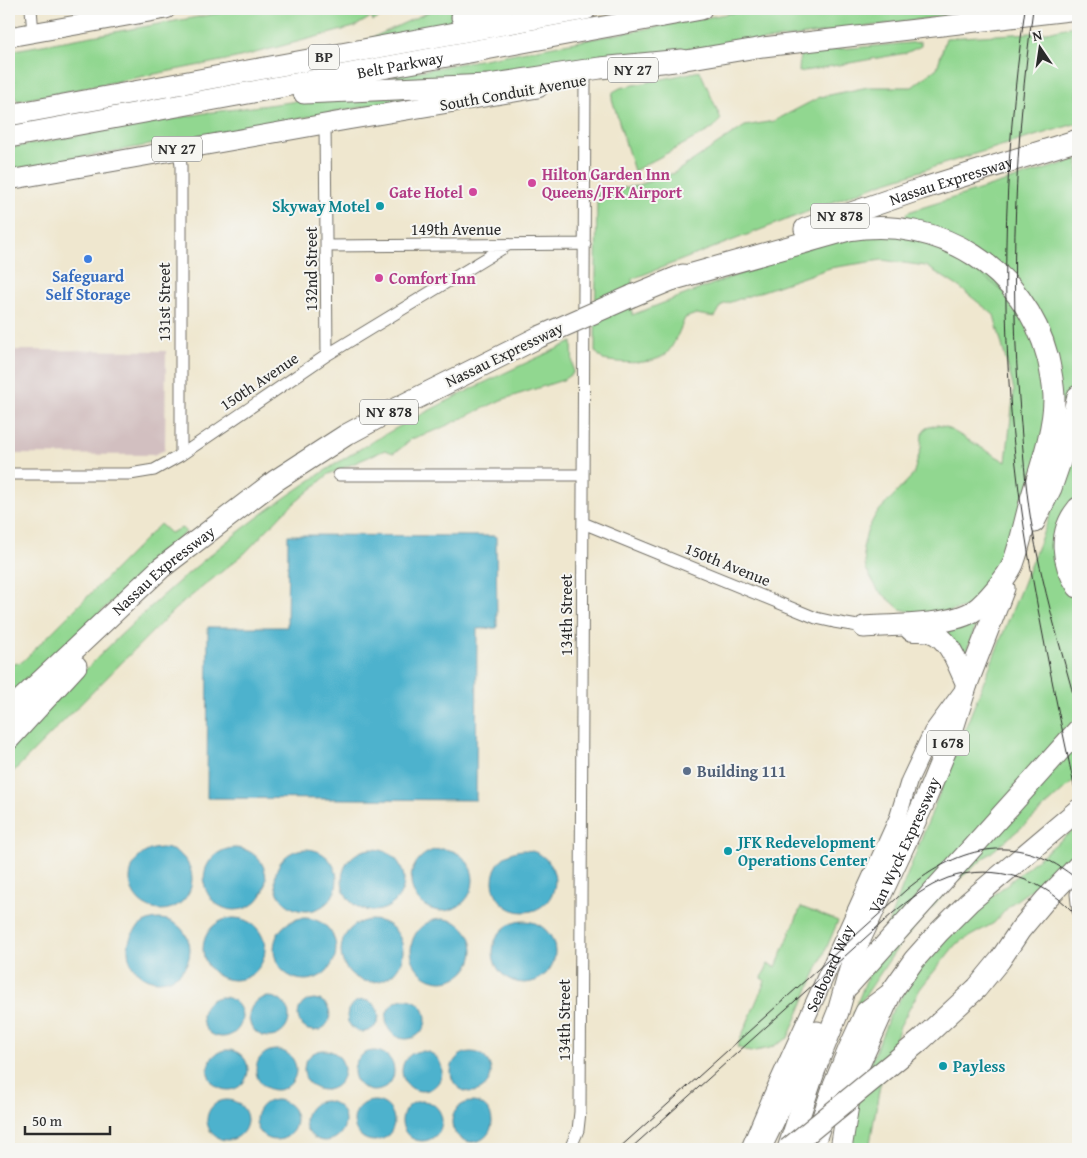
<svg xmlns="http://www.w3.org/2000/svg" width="1087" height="1158" viewBox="0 0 1087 1158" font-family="'Gentium Book Plus',serif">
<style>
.industrial{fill:#d2bfc0}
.green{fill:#91d790;stroke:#5e815e}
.water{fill:#4eb2cd;stroke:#3c6e7c}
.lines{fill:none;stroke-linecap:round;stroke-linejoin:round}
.street-casing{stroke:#706d64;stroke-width:13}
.secondary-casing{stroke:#706d64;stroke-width:18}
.primary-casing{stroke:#706d64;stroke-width:21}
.highway-casing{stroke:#706d64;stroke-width:23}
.street{stroke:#fff;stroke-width:11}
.secondary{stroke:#fff;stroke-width:16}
.primary{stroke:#fff;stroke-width:19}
.highway{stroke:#fff;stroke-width:21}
.tram{stroke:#2b2b2b;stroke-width:1}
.highway-bridge-casing{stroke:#706d64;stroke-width:23;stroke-linecap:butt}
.highway-bridge{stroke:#fff;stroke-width:21}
.hotel-dot{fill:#d1479c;stroke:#f6f6f2;stroke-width:2}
.culture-dot{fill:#0f9aa8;stroke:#f6f6f2;stroke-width:2}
.shop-dot{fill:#3f7fe0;stroke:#f6f6f2;stroke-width:2}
.service-dot{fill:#5c6f8a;stroke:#f6f6f2;stroke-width:2}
.labels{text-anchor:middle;stroke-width:4;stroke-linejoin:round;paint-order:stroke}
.shield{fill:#f6f6f2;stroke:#686867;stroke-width:1}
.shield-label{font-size:15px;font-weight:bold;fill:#2b2b2b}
.street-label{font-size:16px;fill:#2b2b2b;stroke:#f6f6f2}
.hotel-label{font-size:16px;font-weight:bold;fill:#b23c85;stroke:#f6f6f2;text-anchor:start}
.culture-label{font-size:16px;font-weight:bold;fill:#0d838f;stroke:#f6f6f2;text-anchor:start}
.shop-label{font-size:16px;font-weight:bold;fill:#366cbe;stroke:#f6f6f2}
.service-label{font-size:16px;font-weight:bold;fill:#4e5e75;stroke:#f6f6f2;text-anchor:start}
</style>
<rect width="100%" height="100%" fill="#f6f6f2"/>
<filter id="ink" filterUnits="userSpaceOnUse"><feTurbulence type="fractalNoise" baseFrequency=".02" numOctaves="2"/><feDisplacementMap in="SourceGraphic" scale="10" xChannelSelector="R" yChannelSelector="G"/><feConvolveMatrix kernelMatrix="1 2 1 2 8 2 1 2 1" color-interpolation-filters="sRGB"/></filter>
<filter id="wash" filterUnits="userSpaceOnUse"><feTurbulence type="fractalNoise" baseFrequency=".0096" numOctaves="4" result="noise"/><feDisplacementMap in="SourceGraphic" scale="20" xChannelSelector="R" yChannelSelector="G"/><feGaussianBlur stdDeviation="1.12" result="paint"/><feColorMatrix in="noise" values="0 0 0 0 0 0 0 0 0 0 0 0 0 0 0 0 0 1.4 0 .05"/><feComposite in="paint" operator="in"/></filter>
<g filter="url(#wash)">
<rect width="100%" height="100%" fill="#efe7cf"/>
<!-- industrial -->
<path class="industrial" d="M9 350 166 351 165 450 153 455 9 454Z"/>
<!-- green -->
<path class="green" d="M242 9H399L373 21 371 17 354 27 236 58 18 101 14 96 9 98V51Z
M435 9H537L365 41Z
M752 9H997L489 78 388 80 393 76Z
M1078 25V123L981 152 880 184 632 279V315L799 251 853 234H903L959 252 992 277 1029 323 1048 395 1043 445 1007 558 973 606 930 616 900 609 878 590 866 569 863 548 867 531 876 514 913 475 921 448 922 434 926 428 937 425 946 427 1006 462 1014 390 994 315 959 287 926 266 882 260 830 268 722 305 715 317 696 314 685 318C681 327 674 346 667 353 653 366 620 363 603 360L595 351 597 192 636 186 674 173 745 126 774 121 820 97 868 87H912L937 68 946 38 1047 32Z
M921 42V46L906 53 799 72 800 54 816 51Z
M700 71 721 119 712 129 634 171 612 99 613 92 620 88Z
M425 96 9 170V148L205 113 322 98Z
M1078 148V362L1075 377 1059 422 1038 318 914 223 904 217 908 212 1078 159Z
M572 342 573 373 563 380 501 400 437 430 411 439 400 449 393 453 385 450 329 474 284 512 245 553 175 609 9 776V749C100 652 196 556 308 482 389 427 483 382 572 342Z
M1078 445V777L1034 817 952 885 900 944 853 1014C926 824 1003 635 1078 445Z
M160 524 170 533 182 528 186 532 9 698V665L22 662Z
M979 617 964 658 939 627Z
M1078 826V856L1011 904 994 923 956 944 920 989 900 1026 880 1085 869 1149H846L853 1107 890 1015 918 970 951 930Z
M801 907 838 921 788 1038 770 1048 750 1052 737 1047 765 981 762 978 768 964 776 967Z"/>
<!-- water -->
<path class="water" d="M288 535 496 536 497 628 477 629 476 800 207 798 208 627H287Z
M204 879a31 31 0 1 1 62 0a31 31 0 1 1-62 0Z
M130 879a31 31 0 1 1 62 0a31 31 0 1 1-62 0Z
M411 880a31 31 0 1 1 62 0a31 31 0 1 1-62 0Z
M342 880a31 31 0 1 1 62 0a31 31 0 1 1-62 0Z
M275 880a31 31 0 1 1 62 0a31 31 0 1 1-62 0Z
M493 881a31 31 0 1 1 62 0a31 31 0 1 1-62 0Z
M203 949a31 31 0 1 1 62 0a31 31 0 1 1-62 0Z
M274 949a31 31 0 1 1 62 0a31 31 0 1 1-62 0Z
M411 950a31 31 0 1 1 62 0a31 31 0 1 1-62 0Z
M128 950a31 31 0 1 1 62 0a31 31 0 1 1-62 0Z
M341 951a31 31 0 1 1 62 0a31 31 0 1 1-62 0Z
M493 952a31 31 0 1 1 62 0a31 31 0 1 1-62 0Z
M249 1017a20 20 0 1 1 40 0a20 20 0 1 1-40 0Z
M202 1017a20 20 0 1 1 40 0a20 20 0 1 1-40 0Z
M386 1019a20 20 0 1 1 40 0a20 20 0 1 1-40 0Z
M298 1015a16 16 0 1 1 32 0a16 16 0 1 1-32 0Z
M347 1016a16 16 0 1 1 32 0a16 16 0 1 1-32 0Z
M304 1070a20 20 0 1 1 40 0a20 20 0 1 1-40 0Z
M256 1070a20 20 0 1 1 40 0a20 20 0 1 1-40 0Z
M208 1070a20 20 0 1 1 40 0a20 20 0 1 1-40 0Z
M402 1071a20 20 0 1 1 40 0a20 20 0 1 1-40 0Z
M354 1071a20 20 0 1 1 40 0a20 20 0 1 1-40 0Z
M451 1072a20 20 0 1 1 40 0a20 20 0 1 1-40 0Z
M207 1120a20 20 0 1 1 40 0a20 20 0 1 1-40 0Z
M256 1120a20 20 0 1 1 40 0a20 20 0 1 1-40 0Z
M402 1121a20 20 0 1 1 40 0a20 20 0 1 1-40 0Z
M305 1121a20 20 0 1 1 40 0a20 20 0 1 1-40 0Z
M354 1121a20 20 0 1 1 40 0a20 20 0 1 1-40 0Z
M452 1122a20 20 0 1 1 40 0a20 20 0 1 1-40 0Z"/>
</g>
<g filter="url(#ink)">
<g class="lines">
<defs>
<path id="street" d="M31 9 33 33
M325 123 327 355
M179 149 181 166V455
M327 246 585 244
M9 474H130L154 470 181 455 327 355 508 245
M339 475H583
M583 523 816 618 834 622 864 627
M1078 888 1076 894 1078 911
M570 1149 578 1130 580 1112 585 79"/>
<g id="secondary">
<path id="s1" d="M749 1149 771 1097 898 817 909 781 932 732 960 694"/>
</g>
<path id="primary" d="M9 37 166 9
M668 63 763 47 1078 10
M9 180 347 120 538 88"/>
<g id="highway">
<path d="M462 17 501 9"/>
<path d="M304 93 488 85 600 68 682 60"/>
<path d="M9 115 586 9"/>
<path id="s2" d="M9 137 701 9"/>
<path id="s3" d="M805 229 921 189 1078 140"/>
<path d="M671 280 849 230C939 215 1025 269 1048 358 1051 372 1054 386 1054 399 1054 432 1038 474 1029 506 1024 525 1020 545 1013 564 1008 576 985 603 975 610 953 626 892 625 864 627"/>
<path d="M632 296 683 275"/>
<path d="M1078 508C1058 532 1061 562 1078 587"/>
<path d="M1034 522 1051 488 1061 459 1078 396"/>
<path d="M911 630C918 631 925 630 931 632 951 639 958 667 967 684"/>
<path id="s4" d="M9 711 161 568 275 481 346 435 383 415 539 337"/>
<path d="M9 739 76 666"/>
<path d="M848 986 1078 730"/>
<path d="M977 988 1000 960 1020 930 1046 899 1078 866"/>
<path d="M760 1149 817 1032"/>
<path id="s5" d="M788 1149 815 1069 838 1012 856 948 926 798 947 747 967 684 1004 588"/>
<path d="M812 1149 833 1088 849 1049 866 1012 890 994 914 960 939 932 969 902 1078 810"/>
<path d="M841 1149 848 1105 857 1069 890 995"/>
</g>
</defs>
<!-- street casing -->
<use href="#street" class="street-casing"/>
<!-- secondary casing -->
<use href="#secondary" class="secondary-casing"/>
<!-- primary casing -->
<use href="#primary" class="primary-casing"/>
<!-- highway casing -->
<use href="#highway" class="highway-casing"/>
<!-- street -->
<use href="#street" class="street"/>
<!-- secondary -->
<use href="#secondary" class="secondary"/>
<!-- primary -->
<use href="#primary" class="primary"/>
<!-- highway -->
<use href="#highway" class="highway"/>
<!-- tram -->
<path class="tram" d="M1025 9C1002 168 999 331 1019 491 1033 597 1056 700 1078 804
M1033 9C1015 142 1009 278 1020 412 1023 448 1025 485 1031 521 1042 586 1061 649 1078 712
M618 1149 906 890C961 844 1020 831 1078 880
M630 1149 893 913C910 899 927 886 948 878 995 862 1048 880 1078 918"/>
<defs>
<path id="highway-bridge" d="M539 337 632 296
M788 1149 921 1040 977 988"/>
</defs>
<!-- highway-bridge casing -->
<use href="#highway-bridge" class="highway-bridge-casing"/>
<!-- highway-bridge -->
<use href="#highway-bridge" class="highway-bridge"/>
</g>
</g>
<!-- markers -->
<g class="hotel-dot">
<circle cx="532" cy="183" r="5"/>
<circle cx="473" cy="192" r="5"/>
<circle cx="379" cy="278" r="5"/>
</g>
<g class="culture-dot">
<circle cx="380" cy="206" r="5"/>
<circle cx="728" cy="851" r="5"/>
<circle cx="943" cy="1066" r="5"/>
</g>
<circle class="shop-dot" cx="88" cy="259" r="5"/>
<circle class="service-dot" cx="687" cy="771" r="5"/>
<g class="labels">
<!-- shield labels -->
<g class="shield">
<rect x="309" y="44.5" width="30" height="25" rx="4"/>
<rect x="608" y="57.5" width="50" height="25" rx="4"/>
<rect x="152" y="136.5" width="50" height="25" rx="4"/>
<rect x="811" y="203.5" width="58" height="25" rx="4"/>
<rect x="360" y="399.5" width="58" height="25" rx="4"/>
<rect x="927" y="730.5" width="42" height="25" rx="4"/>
</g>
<g class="shield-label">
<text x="324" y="62">BP</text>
<text x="633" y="75">NY 27</text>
<text x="177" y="154">NY 27</text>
<text x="840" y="221">NY 878</text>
<text x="389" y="417">NY 878</text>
<text x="948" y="748">I 678</text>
</g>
<!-- street labels -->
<g class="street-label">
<text dy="6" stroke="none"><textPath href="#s2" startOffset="398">Belt Parkway</textPath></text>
<text transform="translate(513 92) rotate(-10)" y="6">South Conduit Avenue</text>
<text dy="6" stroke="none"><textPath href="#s3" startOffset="154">Nassau Expressway</textPath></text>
<text x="456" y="235">149th Avenue</text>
<text transform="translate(311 269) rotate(-90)" y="6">132nd Street</text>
<text transform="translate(164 302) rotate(-90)" y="6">131st Street</text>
<text transform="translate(504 354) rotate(-26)" y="6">Nassau Expressway</text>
<text transform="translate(259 381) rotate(-34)" y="6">150th Avenue</text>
<text transform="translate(728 564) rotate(22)" y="6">150th Avenue</text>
<text dy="6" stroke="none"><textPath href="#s4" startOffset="209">Nassau Expressway</textPath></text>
<text transform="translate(566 615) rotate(-90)" y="6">134th Street</text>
<text dy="6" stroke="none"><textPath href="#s5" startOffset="326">Van Wyck Expressway</textPath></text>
<text dy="6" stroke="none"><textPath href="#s1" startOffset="198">Seaboard Way</textPath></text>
<text transform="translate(564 1020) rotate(-90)" y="6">134th Street</text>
</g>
<!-- hotel labels -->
<g class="hotel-label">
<text x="542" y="180">Hilton Garden Inn<tspan x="542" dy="18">Queens/JFK Airport</tspan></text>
<text x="463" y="198" text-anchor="end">Gate Hotel</text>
<text x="389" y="284">Comfort Inn</text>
</g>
<!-- culture labels -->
<g class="culture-label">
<text x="370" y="212" text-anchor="end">Skyway Motel</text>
<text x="738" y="848">JFK Redevelopment<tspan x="738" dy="18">Operations Center</tspan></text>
<text x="953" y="1072">Payless</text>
</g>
<!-- shop labels -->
<g class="shop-label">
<text x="88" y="282">Safeguard<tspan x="88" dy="18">Self Storage</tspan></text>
</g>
<!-- service labels -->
<g class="service-label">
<text x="697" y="777">Building 111</text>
</g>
</g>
<!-- margin -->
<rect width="1087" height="1158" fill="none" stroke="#f6f6f2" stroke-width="30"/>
<!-- north arrow -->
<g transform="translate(1040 48) rotate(347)" stroke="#f6f6f2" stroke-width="4" paint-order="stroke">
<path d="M0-4L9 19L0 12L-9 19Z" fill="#2b2b2b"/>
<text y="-8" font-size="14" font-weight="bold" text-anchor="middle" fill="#2b2b2b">N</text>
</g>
<!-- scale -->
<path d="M25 1126v8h85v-8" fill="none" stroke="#2b2b2b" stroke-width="2.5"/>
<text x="32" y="1126" font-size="15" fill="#2b2b2b" stroke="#f6f6f2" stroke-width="4" paint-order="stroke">50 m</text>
</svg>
